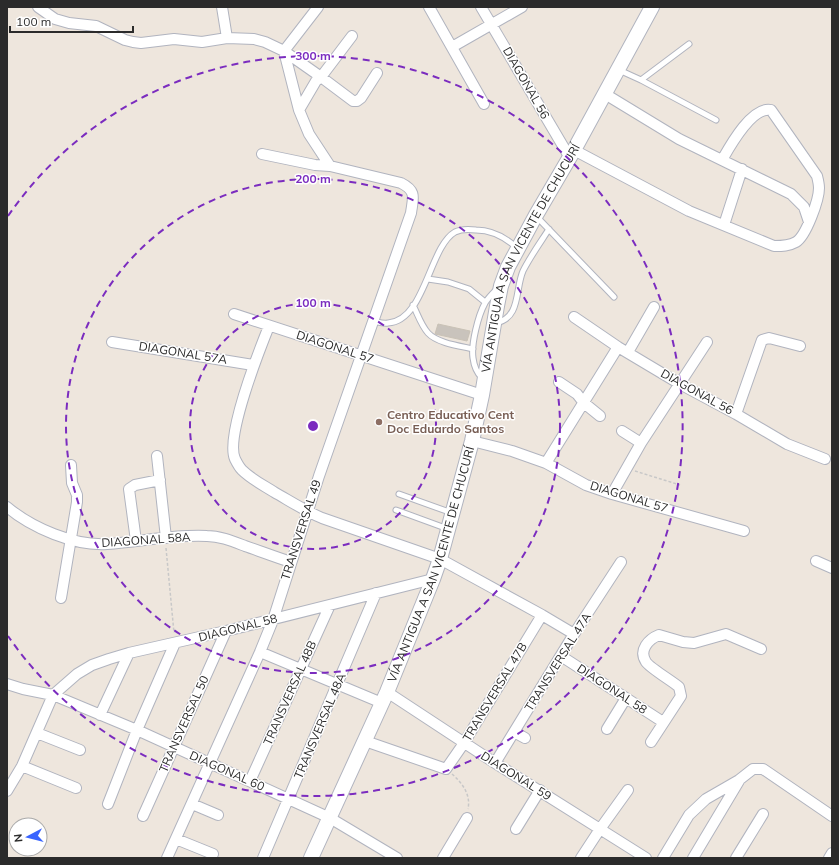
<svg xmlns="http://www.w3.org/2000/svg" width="839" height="865" viewBox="0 0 839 865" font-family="Mulish,sans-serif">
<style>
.building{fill:#c9c3bc;stroke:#c9c2b6}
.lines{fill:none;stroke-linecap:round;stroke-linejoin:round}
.lane-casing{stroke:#b1b4bf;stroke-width:7}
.street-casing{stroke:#b1b4bf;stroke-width:12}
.secondary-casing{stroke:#b1b4bf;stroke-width:16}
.path{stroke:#c8c8c8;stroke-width:1.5;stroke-dasharray:3 2;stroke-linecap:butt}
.lane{stroke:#fff;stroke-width:5}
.street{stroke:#fff;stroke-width:10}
.secondary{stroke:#fff;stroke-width:14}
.ring{fill:none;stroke:#7b2cbf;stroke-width:2;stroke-dasharray:7 5}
.education-dot{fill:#8d6e63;stroke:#fff;stroke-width:1.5}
.labels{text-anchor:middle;stroke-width:3;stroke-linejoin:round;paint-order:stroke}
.street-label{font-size:12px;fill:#2b2b2b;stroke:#fff}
.education-label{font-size:12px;font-weight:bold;fill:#785e54;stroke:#fff;text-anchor:start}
.centre{fill:#7b2cbf;stroke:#fff;stroke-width:2}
.ring-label{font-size:12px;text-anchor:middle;font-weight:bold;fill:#7b2cbf;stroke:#fff;stroke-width:3;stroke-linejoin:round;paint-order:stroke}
</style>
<rect width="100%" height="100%" fill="#eee6dd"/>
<!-- building -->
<path class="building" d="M438 324 470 331 467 341 435 334Z"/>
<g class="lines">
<defs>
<path id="lane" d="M619 70 641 80 716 120
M641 80 689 44
M536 216 614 297
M428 279 448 282 469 289 485 302
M413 305C418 315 421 325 428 333 437 343 460 346 473 349
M373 321C378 322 383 324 388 323 425 321 429 247 455 232 461 229 469 229 476 230 492 230 505 237 517 248
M496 323C521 318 515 289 523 271 530 257 540 243 549 229
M482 378C477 373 474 366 473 358 471 344 478 316 485 303 488 298 493 293 497 289
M399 494 452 513
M396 510 448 529"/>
<path id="street" d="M38 7 55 19 69 23 96 26 125 40 133 42 141 43 174 39 202 42 227 38
M222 7 227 38 254 39 265 42 284 51 321 77 353 101H357L361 98 377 73
M318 7 284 51 299 110 309 134 330 166
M429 7 484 104
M481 7 570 158
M452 47 522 7
M605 94 679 139 791 194 804 207 809 222
M299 110 316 81 321 77 352 36
M574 150 689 211 774 246C782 246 789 246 796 242 806 236 819 200 819 188 819 184 818 180 817 176L771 110C752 106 730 146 722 160
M724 225 742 169
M234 314 482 395
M574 317 618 347 680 384 736 414 787 444 825 459
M269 326C259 351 225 437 235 459 237 463 239 467 242 470 251 479 263 485 274 492 290 501 305 511 322 518L440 559 542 615 574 634
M112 342 253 365
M628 352 654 307
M559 382 577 394 584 403 600 416
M736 414 762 340 769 338 800 346
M622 431 641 443
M472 441 512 451 546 463 586 485 612 494 744 531
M157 456 166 538
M546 463 618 347
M612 494 641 443 707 342
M7 507C32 528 74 546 107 544 140 542 174 534 207 536 220 536 232 541 245 546 260 551 275 557 291 562
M136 541 129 489 135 485 160 480
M816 561 832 568
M61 598 77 502V495L72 483 71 465
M260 652 382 703
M561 656 663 722
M7 684 23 689 53 695 137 730 330 818 397 858
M387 692 495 763 646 858
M100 715 129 653
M607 729 626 698
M514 732 525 738
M37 733 80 750
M365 741 446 769 464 743 542 615
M651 742 681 696 679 687C672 681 650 668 646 662 638 650 649 639 659 635L683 642 694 643 726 634 761 649
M495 763 574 634 621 562
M22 766 76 788
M250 781 330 605
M7 791 22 766 53 695 77 674 92 665 109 659 129 653 226 631 433 579
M108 804 137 730 175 643
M192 804 218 815
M143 816 226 631
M516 829 540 790
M176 839 213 854
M167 858 260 652 273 620 319 476 411 213C413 198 417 191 401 183L330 166 315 165 262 154
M263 858 376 593
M443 858 467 818
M581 858 600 829 628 790
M663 858 689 815 706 799 739 780 753 769H763L832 816
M693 858 739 781
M736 858 763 814
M829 858 832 853"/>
<g id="secondary">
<path id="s1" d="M311 858 387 692 433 579 440 559 472 441 482 395 497 306 501 286 508 267 536 215 574 150 652 7"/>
</g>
</defs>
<!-- lane casing -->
<use href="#lane" class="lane-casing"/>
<!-- street casing -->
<use href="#street" class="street-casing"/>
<!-- secondary casing -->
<use href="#secondary" class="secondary-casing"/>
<!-- path -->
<path class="path" d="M635 471 680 485
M166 548 174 633
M452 774C462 783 471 794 468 809"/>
<!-- lane -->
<use href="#lane" class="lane"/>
<!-- street -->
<use href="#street" class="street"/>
<!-- secondary -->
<use href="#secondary" class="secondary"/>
</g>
<!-- distance rings -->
<g class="ring">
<circle cx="313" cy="426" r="123"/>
<circle cx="313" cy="426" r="247"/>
<path d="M8 216A370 370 0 1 1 8 636"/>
</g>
<!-- markers -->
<circle class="education-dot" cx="379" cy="422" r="4"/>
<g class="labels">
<!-- street labels -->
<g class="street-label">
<text transform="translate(526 83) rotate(60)" y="4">DIAGONAL 56</text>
<text dy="4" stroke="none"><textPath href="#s1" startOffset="642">VÍA ANTIGUA A SAN VICENTE DE CHUCURÍ</textPath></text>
<text transform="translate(335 347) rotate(18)" y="4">DIAGONAL 57</text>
<text transform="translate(183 353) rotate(9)" y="4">DIAGONAL 57A</text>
<text transform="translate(697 392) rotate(29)" y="4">DIAGONAL 56</text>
<text transform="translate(629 497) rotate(17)" y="4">DIAGONAL 57</text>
<text transform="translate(301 530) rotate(-72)" y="4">TRANSVERSAL 49</text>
<text transform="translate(146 540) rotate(-4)" y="4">DIAGONAL 58A</text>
<text dy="4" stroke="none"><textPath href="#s1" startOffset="318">VÍA ANTIGUA A SAN VICENTE DE CHUCURÍ</textPath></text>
<text transform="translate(238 628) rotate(-14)" y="4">DIAGONAL 58</text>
<text transform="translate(558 662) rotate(-58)" y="4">TRANSVERSAL 47A</text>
<text transform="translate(612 689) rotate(33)" y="4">DIAGONAL 58</text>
<text transform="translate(495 692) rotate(-59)" y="4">TRANSVERSAL 47B</text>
<text transform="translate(290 693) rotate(-66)" y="4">TRANSVERSAL 48B</text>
<text transform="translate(184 724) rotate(-66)" y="4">TRANSVERSAL 50</text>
<text transform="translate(320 726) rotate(-67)" y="4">TRANSVERSAL 48A</text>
<text transform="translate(227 771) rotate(24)" y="4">DIAGONAL 60</text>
<text transform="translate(516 776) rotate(32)" y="4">DIAGONAL 59</text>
</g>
<!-- education labels -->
<g class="education-label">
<text x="387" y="419">Centro Educativo Cent<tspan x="387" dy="14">Doc Eduardo Santos</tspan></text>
</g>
</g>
<circle cx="313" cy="426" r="6" class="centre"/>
<g class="ring-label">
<text x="313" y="60">300 m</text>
<text x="313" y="183">200 m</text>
<text x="313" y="307">100 m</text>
</g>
<!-- border -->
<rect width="839" height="865" fill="none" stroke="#2b2b2b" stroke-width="16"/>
<!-- north arrow -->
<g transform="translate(28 837) rotate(263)"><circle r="19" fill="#ffffff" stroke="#aaaaaa"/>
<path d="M0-3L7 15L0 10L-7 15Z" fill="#3964ff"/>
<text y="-6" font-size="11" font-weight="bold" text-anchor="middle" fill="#2b2b2b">N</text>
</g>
<!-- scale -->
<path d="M10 26v6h123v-6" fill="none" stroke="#2b2b2b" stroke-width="2"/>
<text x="16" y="26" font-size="12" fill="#2b2b2b" stroke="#ffffff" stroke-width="3" paint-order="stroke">100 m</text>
</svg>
